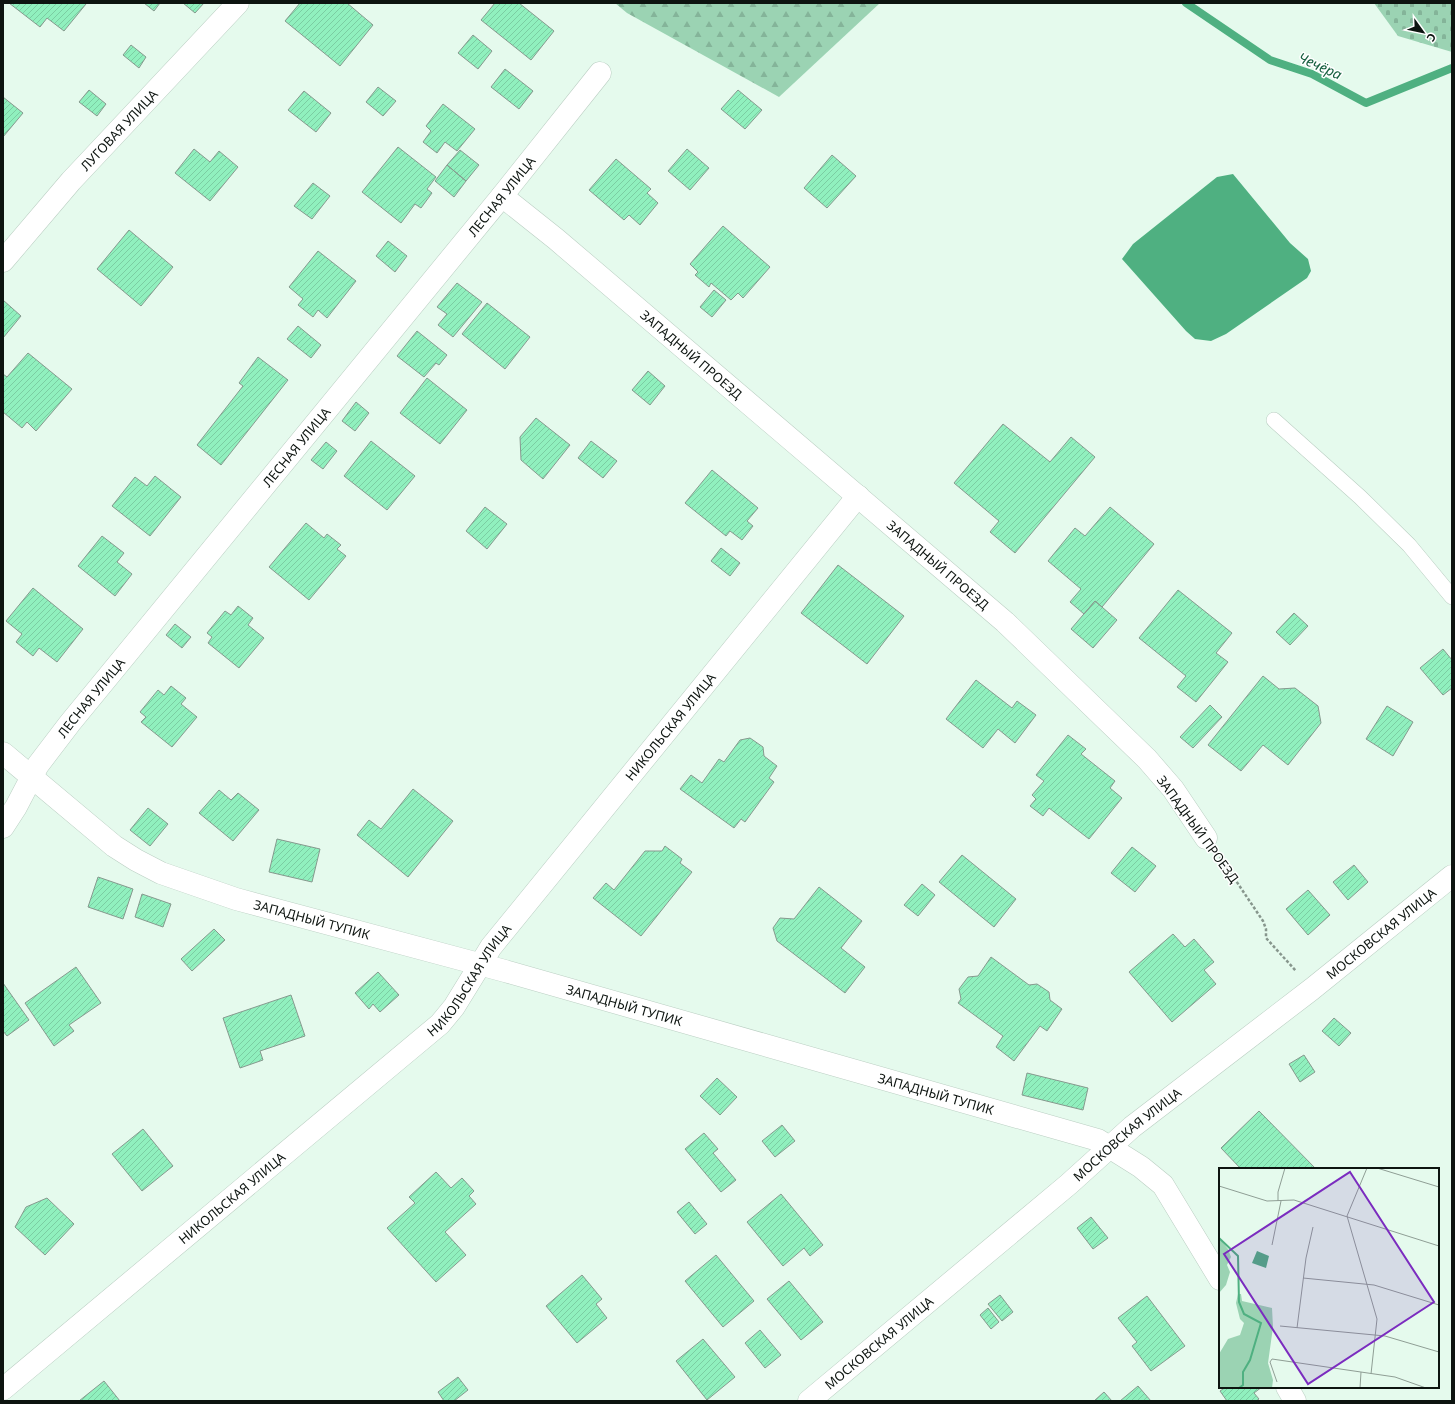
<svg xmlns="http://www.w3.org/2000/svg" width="1455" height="1404" viewBox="0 0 1455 1404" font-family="'Noto Sans',sans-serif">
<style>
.forest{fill:url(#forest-firs)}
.cemetery{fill:url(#cemetery-stones)}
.water{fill:#4fb081}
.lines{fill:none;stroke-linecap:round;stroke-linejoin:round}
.stream{stroke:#4fb081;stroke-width:8}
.building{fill:url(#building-hatch);stroke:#86998e}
.lane-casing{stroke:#bacec2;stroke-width:16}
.street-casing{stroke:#bacec2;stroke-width:23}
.path{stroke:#87968d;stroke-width:2.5;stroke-dasharray:3 2;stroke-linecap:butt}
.lane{stroke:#fff;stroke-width:15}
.street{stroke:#fff;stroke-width:22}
.labels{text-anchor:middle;stroke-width:3;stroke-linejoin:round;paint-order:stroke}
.street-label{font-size:13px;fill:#0d1410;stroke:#fff}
.water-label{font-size:14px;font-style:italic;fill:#176040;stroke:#fff}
.inset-river{fill:none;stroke:#4fb081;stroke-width:2}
.inset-road{fill:none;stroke:#8f9e95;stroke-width:1}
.view{fill:#7b2cbf;fill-opacity:0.15;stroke:#7b2cbf;stroke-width:2}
.inset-edge{fill:none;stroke:#0d1410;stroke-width:2}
</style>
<defs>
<pattern id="forest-firs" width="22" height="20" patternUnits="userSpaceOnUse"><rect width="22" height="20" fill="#9bd3b3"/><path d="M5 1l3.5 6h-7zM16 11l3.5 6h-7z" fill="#84b499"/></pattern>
<pattern id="cemetery-stones" width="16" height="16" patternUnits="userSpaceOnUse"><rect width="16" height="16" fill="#9bd3b3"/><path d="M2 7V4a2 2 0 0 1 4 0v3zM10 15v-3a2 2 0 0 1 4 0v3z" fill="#84b499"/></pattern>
<pattern id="building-hatch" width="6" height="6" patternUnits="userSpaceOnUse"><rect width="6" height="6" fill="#90f0be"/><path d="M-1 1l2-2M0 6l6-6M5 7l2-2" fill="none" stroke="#7bcda2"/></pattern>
</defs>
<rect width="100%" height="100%" fill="#e5faed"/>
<!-- forest -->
<path class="forest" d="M615 3H880L779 97 627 13Z"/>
<!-- cemetery -->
<path class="cemetery" d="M1374 3H1452V52L1398 36Z"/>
<!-- water -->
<path class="water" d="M1233 174 1290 243 1308 259 1311 271 1307 278 1226 334 1211 341 1195 339 1186 331 1122 259 1133 244 1217 177Z"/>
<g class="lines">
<!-- stream -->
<path class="stream" d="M1186 3 1270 60 1312 74 1366 103 1452 68"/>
</g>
<!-- building -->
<path class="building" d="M9 3H85L86 4 64 31 47 18 40 27Z
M144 3H160L154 11Z
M183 3H204L195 13Z
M300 3H347L373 25 340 66 285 21Z
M495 3H519L554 31 531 60 481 20Z
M473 35 492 51 478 69 458 53Z
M131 45 146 57 139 68 123 55Z
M505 69 533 91 519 109 491 87Z
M378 87 396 101 383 116 366 102Z
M89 90 106 104 97 116 79 102Z
M738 90 762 110 745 129 721 109Z
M304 91 331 113 316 132 288 110Z
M3 97 23 113 3 137Z
M443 104 475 129 457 151 445 142 437 153 423 142 431 131 426 126Z
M398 147 436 177 427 189 432 193 421 208 415 204 401 223 362 192Z
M194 149 210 162 219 151 238 167 210 201 175 173Z
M687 149 709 168 690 190 668 171Z
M460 150 479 165 466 181 447 165Z
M832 155 856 176 827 208 804 188Z
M616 159 651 189 647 193 658 203 640 225 629 215 624 220 589 190Z
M447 165 466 181 454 197 435 181Z
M313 183 330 196 312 219 294 206Z
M723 226 770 267 743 298 738 293 731 300 711 283 709 287 695 275 698 272 690 264Z
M129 230 173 267 141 306 97 269Z
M388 241 407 256 395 272 376 256Z
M318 251 356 281 327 318 318 310 313 317 298 305 303 299 289 287Z
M457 283 482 302 453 337 438 325 447 314 437 307Z
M714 290 726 300 712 317 700 307Z
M3 300 21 316 3 338Z
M487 303 530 337 505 369 462 334Z
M298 326 321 345 311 358 287 339Z
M417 331 447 355 439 365 436 363 424 377 397 356Z
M28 353 72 389 36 431 27 422 22 428 3 412V374L7 377Z
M258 357 288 380 221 465 197 445 243 386 239 383Z
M648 371 665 386 650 405 632 390Z
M427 378 467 410 440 444 400 413Z
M356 402 369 413 355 431 342 421Z
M536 418 570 445 543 479 521 460 520 437Z
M1003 424 1050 462 1071 437 1095 457 1015 553 990 532 999 521 954 483Z
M371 441 415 476 387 510 344 476Z
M591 441 617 461 603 478 578 458Z
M326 442 337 451 323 469 311 460Z
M712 470 758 508 747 521 753 526 742 540 730 531 726 536 685 503Z
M155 476 181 497 150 536 112 506 135 477 147 486Z
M485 507 507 524 487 549 466 531Z
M1110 507 1154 544 1102 607 1095 601 1084 614 1070 602 1081 589 1048 561 1075 528 1085 536Z
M306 523 324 538 327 534 341 545 337 549 346 556 309 600 269 567Z
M102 536 124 553 117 562 132 574 115 596 78 566Z
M721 548 740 563 730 576 711 561Z
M838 565 904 616 867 664 801 613Z
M33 588 83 629 57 662 39 648 33 656 16 642 22 634 6 621Z
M1178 590 1232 633 1216 653 1228 662 1196 702 1177 687 1186 676 1139 638Z
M1095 601 1117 620 1093 648 1071 629Z
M238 606 253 618 248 625 264 638 239 668 208 643 212 637 207 633 225 611 231 615Z
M1294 613 1308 626 1290 645 1276 632Z
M175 624 191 637 182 648 166 635Z
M1443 649 1452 660V688L1443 695 1420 668Z
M1263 676 1279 689 1295 688 1318 706 1321 723 1288 765 1263 745 1241 771 1208 745Z
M976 680 1012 708 1017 701 1036 715 1015 743 998 729 983 748 946 719Z
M171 686 186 698 181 704 197 717 172 747 141 722 146 717 140 712 158 690 164 695Z
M1210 705 1222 717 1193 748 1180 737Z
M1387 706 1413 722 1393 756 1366 739Z
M1068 735 1086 749 1081 754 1115 781 1110 788 1122 798 1089 839 1049 808 1043 816 1030 806 1036 799 1032 795 1044 781 1036 775Z
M750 738 763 747 764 756 777 766 769 778 774 782 745 822 741 819 734 828 680 789 691 775 702 783 719 759 724 762 740 740Z
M413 789 453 821 408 877 357 835 369 820 381 829Z
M219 790 231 800 238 793 259 810 233 841 199 813Z
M148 808 168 824 150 846 130 830Z
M277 839 320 849 312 882 269 872Z
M665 846 682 859 680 863 692 872 641 936 593 898 606 883 614 890 645 851H662Z
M1132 847 1156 866 1135 892 1111 873Z
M962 855 1016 899 994 927 939 882Z
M1354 865 1368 882 1348 900 1333 882Z
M98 877 133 889 123 919 88 907Z
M922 884 935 895 918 916 904 905Z
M819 887 862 921 841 948 865 967 845 993 777 941 773 928 780 918 794 919Z
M1308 890 1330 915 1308 935 1286 909Z
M142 894 171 904 163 927 135 917Z
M214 929 225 940 192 971 181 959Z
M1173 934 1185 947 1194 939 1214 962 1204 970 1216 984 1172 1022 1129 972Z
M991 957 1029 985 1037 984 1049 992 1050 1000 1062 1009 1047 1031 1040 1026 1014 1061 996 1047 1003 1036 958 1003 961 999 959 989 968 977 978 976Z
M76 967 101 1003 69 1025 74 1031 54 1046 25 1003Z
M378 972 399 995 380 1012 373 1004 369 1009 355 993Z
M3 983 29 1020 7 1036 3 1031Z
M291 995 305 1036 260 1051 263 1060 240 1068 223 1018Z
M1334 1018 1351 1033 1339 1046 1322 1031Z
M1304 1055 1315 1072 1300 1082 1289 1064Z
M1027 1073 1088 1088 1083 1110 1022 1095Z
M717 1078 737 1097 720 1115 700 1096Z
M1259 1111 1316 1169H1241L1221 1148Z
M782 1125 795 1141 775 1157 762 1141Z
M143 1129 173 1166 142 1191 112 1154Z
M704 1133 718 1149 713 1153 736 1180 721 1192 685 1149Z
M436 1172 451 1188 462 1178 474 1191 469 1196 476 1204 445 1232 466 1255 436 1282 387 1228 415 1203 409 1197Z
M781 1194 823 1245 810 1256 804 1248 783 1266 747 1222Z
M47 1198 74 1224 45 1255 15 1227 26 1207Z
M689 1202 707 1224 695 1234 677 1212Z
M1091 1217 1108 1238 1093 1249 1077 1228Z
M716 1255 754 1301 723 1327 685 1281Z
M582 1275 602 1299 596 1304 607 1318 577 1343 546 1306Z
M789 1281 823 1322 801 1340 767 1299Z
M1000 1295 1013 1312 1002 1321 988 1304Z
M1147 1296 1185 1346 1151 1371 1132 1346 1137 1342 1118 1318Z
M988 1308 999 1322 991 1329 980 1315Z
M760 1330 781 1355 765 1368 745 1343Z
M703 1339 735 1377 707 1400 676 1361Z
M458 1377 468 1390 454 1401H444L438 1392Z
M104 1381 120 1401H79Z
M1138 1386 1151 1401H1120Z
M1226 1387H1262L1254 1393 1259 1399 1256 1401H1227L1220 1391Z
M1104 1392 1112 1401H1094Z"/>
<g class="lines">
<defs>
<path id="lane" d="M1274 420 1360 497 1409 545 1452 597"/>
<g id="street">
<path id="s1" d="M502 196 556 239 1005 622 1147 759 1173 789 1206 838"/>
<path id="s2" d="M3 261 71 181 238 3"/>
<path id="s3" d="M3 753 114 846 136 860 161 873 236 899 505 971 1098 1140 1141 1167 1163 1185 1220 1279"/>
<path id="s4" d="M3 827 16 807 38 765 70 723 502 196 600 73"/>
<path d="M1287 1387 1295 1401"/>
<path id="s5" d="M3 1389 440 1024 454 1007 491 947 858 496"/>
<path id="s6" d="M809 1401 1069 1184 1132 1127 1312 989 1452 876"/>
</g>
</defs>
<!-- lane casing -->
<use href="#lane" class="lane-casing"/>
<!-- street casing -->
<use href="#street" class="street-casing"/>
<!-- path -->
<path class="path" d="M1220 857 1263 921 1266 929V938L1296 971"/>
<!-- lane -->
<use href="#lane" class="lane"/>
<!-- street -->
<use href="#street" class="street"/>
</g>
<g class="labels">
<!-- street labels -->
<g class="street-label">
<text dy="5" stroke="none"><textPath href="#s2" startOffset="175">ЛУГОВАЯ УЛИЦА</textPath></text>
<text dy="5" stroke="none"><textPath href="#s4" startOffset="805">ЛЕСНАЯ УЛИЦА</textPath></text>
<text dy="5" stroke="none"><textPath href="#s1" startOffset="247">ЗАПАДНЫЙ ПРОЕЗД</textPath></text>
<text dy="5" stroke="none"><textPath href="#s4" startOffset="481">ЛЕСНАЯ УЛИЦА</textPath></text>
<text dy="5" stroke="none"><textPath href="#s1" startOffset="571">ЗАПАДНЫЙ ПРОЕЗД</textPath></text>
<text dy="5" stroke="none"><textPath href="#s4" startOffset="157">ЛЕСНАЯ УЛИЦА</textPath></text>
<text dy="5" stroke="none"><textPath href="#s5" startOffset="946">НИКОЛЬСКАЯ УЛИЦА</textPath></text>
<text transform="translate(1198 829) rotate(54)" y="5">ЗАПАДНЫЙ ПРОЕЗД</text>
<text dy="5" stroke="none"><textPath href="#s3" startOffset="357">ЗАПАДНЫЙ ТУПИК</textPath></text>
<text dy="5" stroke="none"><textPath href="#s6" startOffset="739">МОСКОВСКАЯ УЛИЦА</textPath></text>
<text dy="5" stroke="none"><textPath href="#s5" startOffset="622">НИКОЛЬСКАЯ УЛИЦА</textPath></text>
<text dy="5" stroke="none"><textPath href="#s3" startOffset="681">ЗАПАДНЫЙ ТУПИК</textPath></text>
<text dy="5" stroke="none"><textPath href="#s3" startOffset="1005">ЗАПАДНЫЙ ТУПИК</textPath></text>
<text dy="5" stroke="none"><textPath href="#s6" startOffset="415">МОСКОВСКАЯ УЛИЦА</textPath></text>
<text dy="5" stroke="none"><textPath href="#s5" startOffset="298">НИКОЛЬСКАЯ УЛИЦА</textPath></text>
<text dy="5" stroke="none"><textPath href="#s6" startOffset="91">МОСКОВСКАЯ УЛИЦА</textPath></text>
</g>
<!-- water labels -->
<g class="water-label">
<text transform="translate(1320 66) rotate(24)" y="5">Чечёра</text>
</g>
</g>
<!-- overview -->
<g transform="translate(1219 1168)">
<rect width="220" height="220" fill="#e5faed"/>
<path d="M19 126H22L23 133 53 140 54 159 49 195 54 212 53 220H0V186L9 171 21 167 25 155 21 151 17 135Z" fill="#9bd3b3"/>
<path d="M0 70 9 81 12 89 8 97 11 104 7 117 0 125Z" fill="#9bd3b3"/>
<path d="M38 83 50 88 47 100 33 95Z" fill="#4fb081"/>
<path class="inset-river" d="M0 70 19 88 20 134 25 146 42 155 31 192 24 204V217L20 220"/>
<path class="inset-road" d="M148 0 128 48 158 151 152 206M158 0 220 19M0 18 48 33 75 32 220 78M59 33V24L66 0M53 77 62 33M84 110 155 117 220 137M61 158 166 168 220 184M78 160 87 90 94 59M58 214 51 194 53 191 176 209 207 220M141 220 142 204"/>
<path class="view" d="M131 4 215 134 89 216 5 86Z"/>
<rect width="220" height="220" class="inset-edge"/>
</g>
<!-- border -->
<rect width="1455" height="1404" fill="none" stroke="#0d1410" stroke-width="8"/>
<!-- north arrow -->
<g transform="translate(1423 32) rotate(123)" stroke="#ffffff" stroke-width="3" paint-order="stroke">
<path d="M0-3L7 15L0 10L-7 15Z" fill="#0d1410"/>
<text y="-6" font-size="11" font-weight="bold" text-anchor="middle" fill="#0d1410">С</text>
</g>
</svg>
